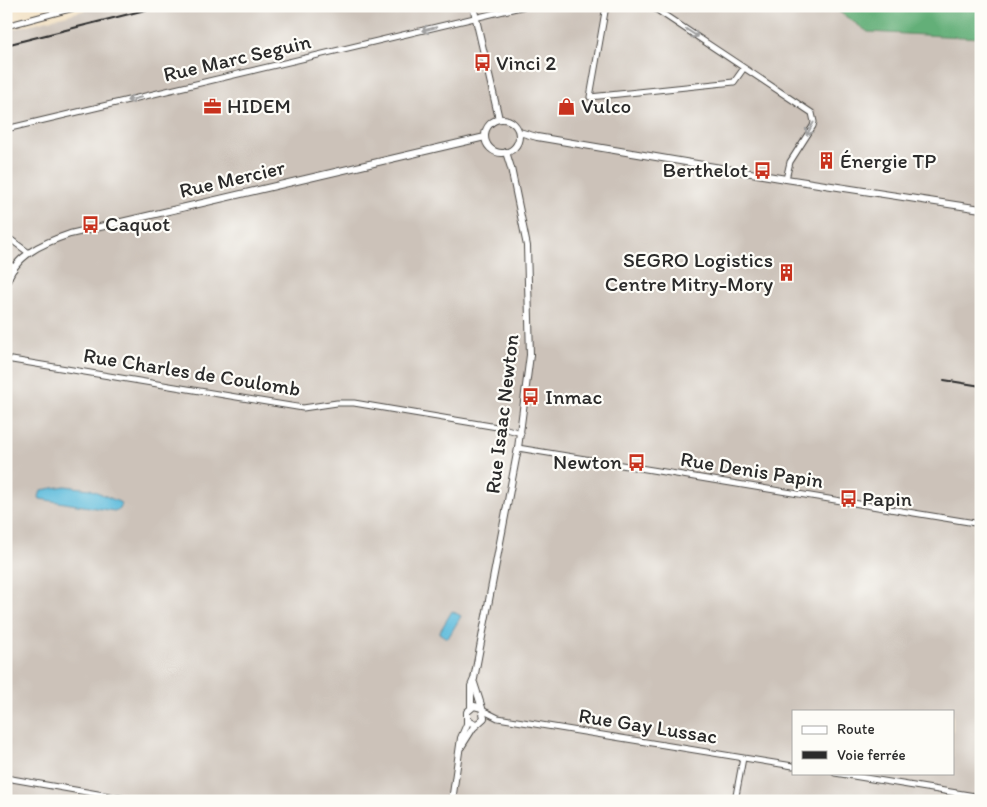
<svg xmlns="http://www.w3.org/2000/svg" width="987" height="807" viewBox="0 0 987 807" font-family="Itim,sans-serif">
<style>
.industrial{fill:#ccc2b9;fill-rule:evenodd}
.forest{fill:#63af78;stroke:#476d52}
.water{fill:#5ebcdc;stroke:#447484}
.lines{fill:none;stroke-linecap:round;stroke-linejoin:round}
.minor-casing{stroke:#494642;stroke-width:7}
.tertiary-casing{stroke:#494642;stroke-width:8}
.minor{stroke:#fff;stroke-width:5}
.tertiary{stroke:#fff;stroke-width:6}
.rail{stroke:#2b2b2b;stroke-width:2}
.oneway{stroke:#a0a0a0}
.labels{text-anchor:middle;stroke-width:4.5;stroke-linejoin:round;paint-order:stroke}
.street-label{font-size:21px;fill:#2b2b2b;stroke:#fdfcf7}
.poi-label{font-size:21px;fill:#2b2b2b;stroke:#fdfcf7;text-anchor:start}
</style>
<rect width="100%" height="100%" fill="#fdfcf7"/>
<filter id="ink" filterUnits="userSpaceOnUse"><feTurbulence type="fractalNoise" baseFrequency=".02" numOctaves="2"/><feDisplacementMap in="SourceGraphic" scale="10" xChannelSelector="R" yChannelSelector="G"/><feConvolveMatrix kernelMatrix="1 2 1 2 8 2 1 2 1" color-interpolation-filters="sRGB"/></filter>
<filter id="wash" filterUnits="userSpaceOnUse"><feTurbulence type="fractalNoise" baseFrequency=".0096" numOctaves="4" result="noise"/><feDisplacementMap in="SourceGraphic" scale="20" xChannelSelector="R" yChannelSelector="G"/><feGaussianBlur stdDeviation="1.12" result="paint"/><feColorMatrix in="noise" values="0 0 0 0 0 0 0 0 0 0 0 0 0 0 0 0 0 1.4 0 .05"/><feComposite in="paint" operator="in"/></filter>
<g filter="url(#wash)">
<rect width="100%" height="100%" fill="#f2e0c2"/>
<!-- industrial -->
<path class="industrial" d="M101 6H832L868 32 981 38V801H6V31ZM793 711H953V773H793Z"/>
<!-- forest -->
<path class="forest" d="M842 6H981V38L868 32 838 11Z"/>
<!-- water -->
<path class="water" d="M65 486 90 489 119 502 122 504 120 509 114 511 40 499 39 497 41 490Z
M452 611 461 616 448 638 439 633Z"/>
</g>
<g filter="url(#ink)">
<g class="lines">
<defs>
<path id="minor" d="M606 6 590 97 734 82 744 68
M651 6 812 113 814 122 813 126 790 162 786 179
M6 26 81 6
M6 129 525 6
M6 236 29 253
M6 260 14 269
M6 359 303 408 337 403H354L503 428 521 433
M518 448 981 524
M484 711 498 718 793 766
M835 773 981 797
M6 778 138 801
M735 801 743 758"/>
<path id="tertiary" d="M473 6 499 119
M485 136a17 17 0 1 1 34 0a17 17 0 1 1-34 0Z
M519 132 537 137 786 179 981 209
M6 285C14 255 43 243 70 234L485 137
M474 683 482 708
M471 707V686L474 679 518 448 530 355 527 246 511 168 506 152
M461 747 473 728 484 718 482 708 474 706 467 712V719L472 723 477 724
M452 801 461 738 467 724V719"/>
</defs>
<!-- minor casing -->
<use href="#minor" class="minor-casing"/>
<!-- tertiary casing -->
<use href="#tertiary" class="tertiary-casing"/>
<!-- minor -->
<use href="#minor" class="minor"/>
<!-- tertiary -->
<use href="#tertiary" class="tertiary"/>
<!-- rail -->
<path class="rail" d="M6 45 161 6
M944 380 981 386"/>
</g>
<!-- one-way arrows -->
<defs><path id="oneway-shaft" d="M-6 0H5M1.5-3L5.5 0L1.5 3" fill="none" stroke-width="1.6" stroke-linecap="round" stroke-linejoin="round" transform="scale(1.25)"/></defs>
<g class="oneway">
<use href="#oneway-shaft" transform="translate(429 29) rotate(167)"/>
<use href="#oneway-shaft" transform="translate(692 33) rotate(33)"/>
<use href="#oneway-shaft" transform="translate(134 99) rotate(167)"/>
<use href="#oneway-shaft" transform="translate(810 129) rotate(119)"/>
</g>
</g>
<!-- icons -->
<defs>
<symbol id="bus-bare" viewBox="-9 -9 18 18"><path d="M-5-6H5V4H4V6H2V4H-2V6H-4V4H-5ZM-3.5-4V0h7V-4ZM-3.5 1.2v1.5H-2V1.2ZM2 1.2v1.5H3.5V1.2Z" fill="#c8321e" stroke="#fdfcf7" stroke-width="2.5" paint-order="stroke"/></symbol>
<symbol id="office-bare" viewBox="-9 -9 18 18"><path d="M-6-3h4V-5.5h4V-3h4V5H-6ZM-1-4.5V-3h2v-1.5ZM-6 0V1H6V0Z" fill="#c8321e" stroke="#fdfcf7" stroke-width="2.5" paint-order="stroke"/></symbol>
<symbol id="shop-bare" viewBox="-9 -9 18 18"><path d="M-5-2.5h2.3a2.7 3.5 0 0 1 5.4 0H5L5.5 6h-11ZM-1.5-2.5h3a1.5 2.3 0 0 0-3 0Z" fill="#c8321e" stroke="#fdfcf7" stroke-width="2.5" paint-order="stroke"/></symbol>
<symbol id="building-bare" viewBox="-9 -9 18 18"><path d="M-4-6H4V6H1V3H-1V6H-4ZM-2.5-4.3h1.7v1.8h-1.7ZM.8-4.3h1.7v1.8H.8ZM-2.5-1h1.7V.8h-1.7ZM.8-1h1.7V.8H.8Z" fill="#c8321e" stroke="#fdfcf7" stroke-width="2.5" paint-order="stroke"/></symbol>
</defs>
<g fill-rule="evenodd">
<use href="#bus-bare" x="470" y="50" width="25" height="25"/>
<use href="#office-bare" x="200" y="94" width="25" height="25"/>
<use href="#shop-bare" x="554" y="94" width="25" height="25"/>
<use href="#building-bare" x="814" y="148" width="25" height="25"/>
<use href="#bus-bare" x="750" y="158" width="25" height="25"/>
<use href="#bus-bare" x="78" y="212" width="25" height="25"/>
<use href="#building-bare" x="774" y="260" width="25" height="25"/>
<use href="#bus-bare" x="518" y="384" width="25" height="25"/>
<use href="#bus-bare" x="624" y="450" width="25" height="25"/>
<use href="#bus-bare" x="836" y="486" width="25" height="25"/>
</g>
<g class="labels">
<!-- street labels -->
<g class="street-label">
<text transform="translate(237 58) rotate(-13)" y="7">Rue Marc Seguin</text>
<text transform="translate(232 179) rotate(-13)" y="7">Rue Mercier</text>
<text transform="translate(192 372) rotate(9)" y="7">Rue Charles de Coulomb</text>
<text transform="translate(502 414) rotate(-83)" y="7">Rue Isaac Newton</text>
<text transform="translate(752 470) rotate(9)" y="7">Rue Denis Papin</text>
<text transform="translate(648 726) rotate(9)" y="7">Rue Gay Lussac</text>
</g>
<!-- poi labels -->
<g class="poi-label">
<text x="496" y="70">Vinci 2</text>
<text x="227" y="113">HIDEM</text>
<text x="581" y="113">Vulco</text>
<text x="840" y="168">Énergie TP</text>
<text x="748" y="177" text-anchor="end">Berthelot</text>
<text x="105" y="231">Caquot</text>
<text x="773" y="267" text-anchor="end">SEGRO Logistics<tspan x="773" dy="24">Centre Mitry-Mory</tspan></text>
<text x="545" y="404">Inmac</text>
<text x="622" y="469" text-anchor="end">Newton</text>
<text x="862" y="506">Papin</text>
</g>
</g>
<!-- margin -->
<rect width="987" height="807" fill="none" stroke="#fdfcf7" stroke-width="25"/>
<!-- legend -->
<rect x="792" y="710" width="162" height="65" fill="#fdfcf7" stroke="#a9a8a5"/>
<rect x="802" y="726" width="25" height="8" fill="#ffffff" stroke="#a9a8a5"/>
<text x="837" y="734" font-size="15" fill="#2b2b2b">Route</text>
<rect x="802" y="751" width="25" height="8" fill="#2b2b2b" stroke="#a9a8a5"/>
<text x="837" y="760" font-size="15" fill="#2b2b2b">Voie ferrée</text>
</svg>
